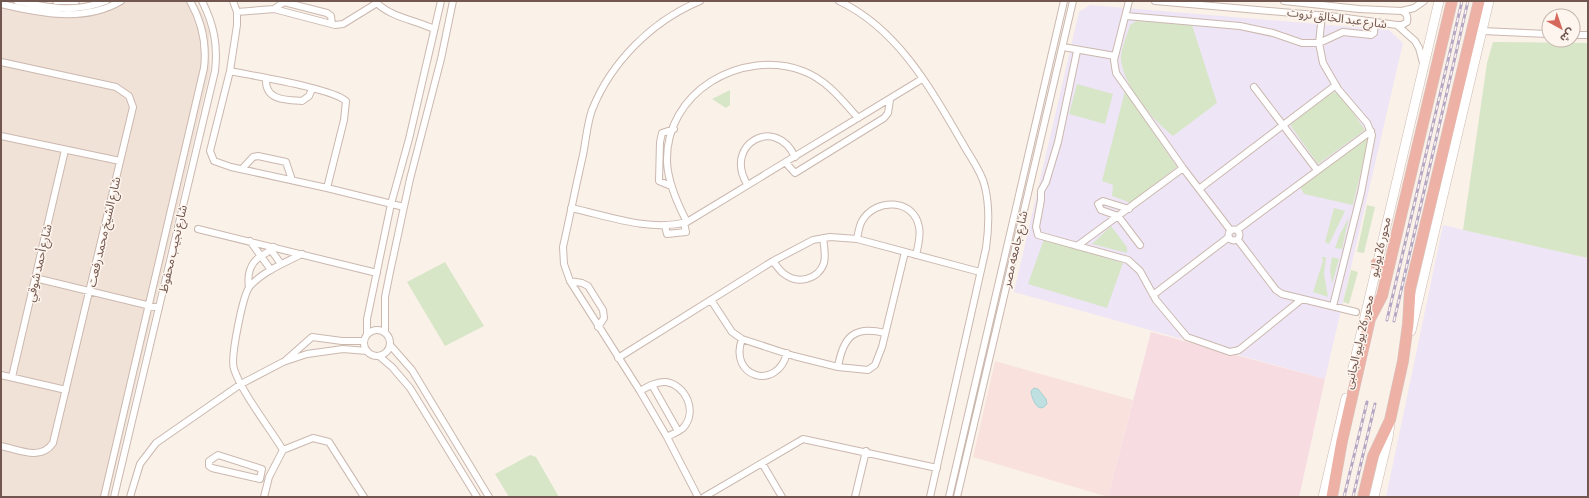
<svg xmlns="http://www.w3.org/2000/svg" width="1589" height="498" viewBox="0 0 1589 498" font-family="'Asap Condensed','Noto Sans Arabic',sans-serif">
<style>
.residential{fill:#f1e2d7}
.commercial{fill:#f9e2dd}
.education{fill:#eee5f6}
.medical{fill:#f7dce2}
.green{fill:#d8e6c8}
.water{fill:#bfe0e1;stroke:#a6d0d2}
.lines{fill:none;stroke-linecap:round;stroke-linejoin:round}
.street-casing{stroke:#cbb8af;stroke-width:8}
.secondary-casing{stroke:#cfbab0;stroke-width:10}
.highway-casing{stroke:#d7d0ce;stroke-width:12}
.street{stroke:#fff;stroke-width:6}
.secondary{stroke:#fff;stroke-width:9}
.highway{stroke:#edb1a6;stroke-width:11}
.rail-casing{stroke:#b3a7c3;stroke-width:3}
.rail{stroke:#fdf5ee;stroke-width:1.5;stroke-dasharray:4.5;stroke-linecap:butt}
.labels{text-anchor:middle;stroke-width:3;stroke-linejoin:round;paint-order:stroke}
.street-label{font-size:12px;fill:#71574f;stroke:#fdf5ee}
</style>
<rect width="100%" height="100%" fill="#faf1e8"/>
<!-- residential -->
<path class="residential" d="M1 1H36L53 5 76 4 93 1H195L203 15 209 31 210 71 109 497H1Z"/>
<!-- commercial -->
<path class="commercial" d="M995 361 1133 400 1108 497 973 457Z"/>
<!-- education -->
<path class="education" d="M1090 5 1389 30 1403 43 1325 379 1014 292 1079 12Z
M1443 225 1588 258V497H1386Z"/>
<!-- medical -->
<path class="medical" d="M1151 332 1325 379 1299 497H1108Z"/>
<!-- green -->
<path class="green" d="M1136 21 1192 25 1217 103 1173 136C1153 120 1125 88 1121 61 1120 50 1127 36 1130 25Z
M1493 42 1588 43V258L1463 230 1487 63Z
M1077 84 1113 94 1105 124 1069 114Z
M730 90V105L726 108 712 99Z
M1125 91 1177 167 1131 203 1112 196 1113 185 1102 181Z
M1339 92 1365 130 1318 164 1290 125 1330 93Z
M1367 135 1369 137 1353 205 1304 194 1299 185Z
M1367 205 1375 207 1364 253 1357 252Z
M1334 208 1345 211 1329 244 1325 242Z
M1349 217 1342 249 1335 248 1340 234Z
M1111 226 1127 247V253L1092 244Z
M1044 239 1123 263 1107 308 1028 284Z
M1322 257H1326L1324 274 1328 297 1313 292 1323 261Z
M1332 257 1339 259 1332 284 1330 270Z
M445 262 484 326 445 346 407 282Z
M1351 270 1358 272 1349 304 1343 302Z
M530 455 536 457 559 497H509L495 474Z"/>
<!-- water -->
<path class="water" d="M1034 388 1038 389 1046 399 1047 404 1044 407 1040 408C1035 406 1031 396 1031 391Z"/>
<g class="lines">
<defs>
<path id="street" d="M17 1C49 8 75 13 106 1
M56 1H76
M233 1 237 12V25L230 71 210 151 214 161 231 167 327 188 404 207
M375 1C389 17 415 20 434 29
M839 1C898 29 931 89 963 144 970 157 982 172 985 187 990 208 989 227 986 248L930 497
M1129 1 1114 60 1116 73 1183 168 1231 231
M1155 1 1339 17 1397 25 1415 41 1419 48 1423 63
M1284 1 1359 9 1402 11 1414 8 1424 1
M1 4C40 13 84 23 121 1
M274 9 284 2 327 13 331 16 332 24
M237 12 274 9 335 25 343 24 377 3
M1322 15 1319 43 1323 63 1338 89 1367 123 1372 135 1361 193 1333 306
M1126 16 1240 26 1273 33 1302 43H1319L1343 32 1371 35 1374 33 1375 22
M1397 25H1402L1407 22C1408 16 1407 14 1402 11
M1482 31 1549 34
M1573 35H1588
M1063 47 1115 56
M1077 51 1058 142 1046 182 1041 191V200L1036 227 1038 235 1128 260 1140 271 1156 300 1187 337 1230 352 1239 350 1302 299
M1 62 116 87 129 96 133 107 53 443C41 461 19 450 1 446
M230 71C253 76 331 88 346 101L344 120 327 188
M266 79C265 100 284 100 302 101L309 96 312 89
M1254 87 1317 170
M1 136 120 161
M786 163 795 173 884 118 888 113 890 100
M242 169 253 157 258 156 286 162 292 180
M747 184C723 144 776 115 795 157
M671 186 659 181 660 142 662 133 674 129
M1199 189 1336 85
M571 208C608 216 649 232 687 222L922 79
M1129 209 1103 201 1098 204 1101 210 1118 216 1140 245
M687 222C677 203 668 183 667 162 665 92 741 48 803 71 827 80 842 100 858 118
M665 226 667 234 686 232 684 223
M198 229 377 273
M1228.5 235a5.5 5.5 0 1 1 11 0a5.5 5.5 0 1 1-11 0Z
M1237 230 1371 131
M857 239C858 234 859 226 862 221 875 198 914 198 919 227 921 235 918 247 916 255
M1238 240 1276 290 1282 294 1356 312
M250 241 271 270
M1077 246 1183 168
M271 250 281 264
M773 261C776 265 779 270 783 273 797 285 818 280 824 263 826 255 824 245 823 238
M35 278 159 308
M570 281 582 283 588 286 603 310 604 318 598 327
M249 287C247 275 250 263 261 256 265 253 270 252 274 247
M1153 295 1229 237
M711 300 732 332 742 339 794 356 838 367 868 370 875 365 882 347 905 252
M364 343a13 13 0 1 1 26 0a13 13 0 1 1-26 0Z
M385 332V297L390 272 410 179 441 59 453 1
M367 334V319L391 204 409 139 441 1
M742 339C728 377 777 392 787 353
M390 345 412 370 489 497
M379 356 392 367 410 388 477 497
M618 358 773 261 813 240 830 237 857 239 980 272
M286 360 312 337 342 341H364
M838 367C843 337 854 325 885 333
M1 375 66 390
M12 377 65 150
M652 385 678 431
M640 391C647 387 657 381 666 382 686 385 698 412 683 428 679 432 672 434 667 437
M283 450C269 427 242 393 234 369 230 358 243 294 250 286 264 271 284 263 302 254
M218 455 262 469 260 479 212 468 209 466V461Z
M762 463 782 497
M104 497 204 68C207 43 202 22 190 1
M114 497 215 71C218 45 214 25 202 1
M130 497 140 464 156 443 241 384 283 362 307 354 343 349 367 351
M264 497 269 477 283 450 313 438 329 442 364 497
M698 497 667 437 640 391 570 281 564 264 563 247C570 216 576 185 583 155 586 140 587 124 592 110 611 62 652 21 700 1
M704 497 803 439 937 468
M855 497 866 451
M949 497 1064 1
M957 497 1073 1"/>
<path id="secondary" d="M1411 331 1489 1
M1352 372 1439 1
M1323 497 1346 398
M1374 497 1388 438 1390 424"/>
<path id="highway" d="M1376 264 1389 267
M1332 497 1342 441 1370 319 1382 296 1452 1
M1363 497 1373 456 1390 420 1403 361 1408 324 1410 289 1479 1"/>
</defs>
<!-- street casing -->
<use href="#street" class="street-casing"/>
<!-- secondary casing -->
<use href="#secondary" class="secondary-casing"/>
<!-- highway casing -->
<use href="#highway" class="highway-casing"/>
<!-- street -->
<use href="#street" class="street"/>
<!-- secondary -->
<use href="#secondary" class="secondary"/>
<!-- highway -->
<use href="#highway" class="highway"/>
<defs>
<path id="rail" d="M1387 320 1462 1
M1394 321 1468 1
M1344 497 1367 402
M1353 497 1375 404"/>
</defs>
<!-- rail casing -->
<use href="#rail" class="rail-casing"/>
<!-- rail -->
<use href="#rail" class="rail"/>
</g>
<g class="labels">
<!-- street labels -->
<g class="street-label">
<text transform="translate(1337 18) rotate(7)" y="4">شارع عبد الخالق ثروت</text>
<text transform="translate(104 232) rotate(-77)" y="4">شارع الشيخ محمد رفعت</text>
<text transform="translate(1380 247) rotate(-77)" y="4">محور 26 يوليو</text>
<text transform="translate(173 249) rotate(-77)" y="4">شارع نجيب محفوظ</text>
<text transform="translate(1015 249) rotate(-77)" y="4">شارع جامعه مصر</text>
<text transform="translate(39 263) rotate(-77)" y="4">شارع أحمد شوقي</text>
<text transform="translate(1359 342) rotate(-77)" y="4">محور 26 يوليو الجانبى</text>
</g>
</g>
<!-- border -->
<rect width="1589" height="498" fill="none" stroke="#71574f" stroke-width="4"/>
<!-- north arrow -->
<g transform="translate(1561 28) rotate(140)"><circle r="19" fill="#fdf5ee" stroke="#c5b6ae"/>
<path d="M0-3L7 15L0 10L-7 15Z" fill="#d5695c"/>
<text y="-6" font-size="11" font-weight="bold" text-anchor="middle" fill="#71574f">ش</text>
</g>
</svg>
